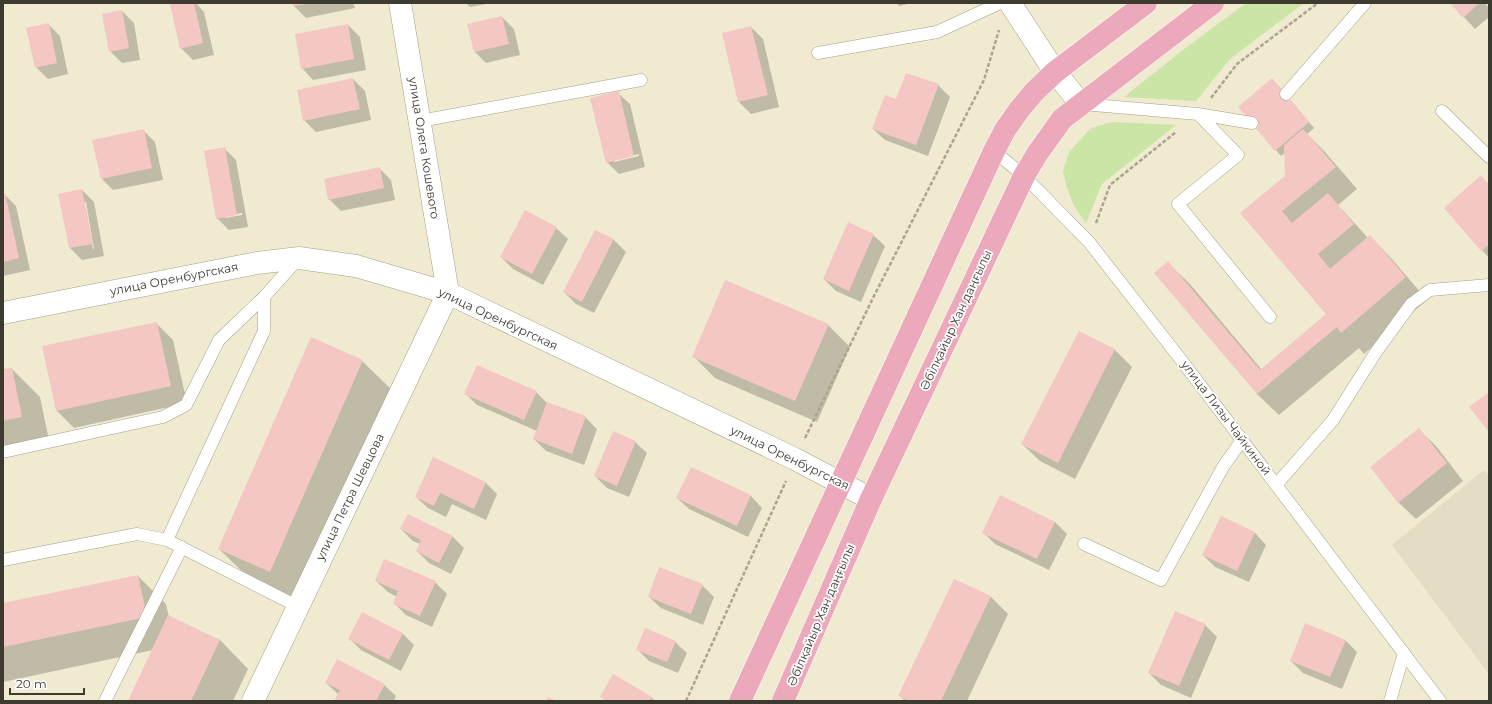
<svg xmlns="http://www.w3.org/2000/svg" width="1492" height="704" viewBox="0 0 1492 704" font-family="Montserrat,sans-serif">
<style>
.industrial{fill:#e5dcc6}
.green{fill:#cae5a6}
.shadow{fill:#0003;fill-rule:evenodd}
.building{fill:#f4c7c4}
.lines{fill:none;stroke-linecap:round;stroke-linejoin:round}
.lane-casing{stroke:#a5a087;stroke-width:13}
.street-casing{stroke:#a5a087;stroke-width:23}
.primary-casing{stroke:#fff;stroke-width:23}
.path{stroke:#aaa591;stroke-width:2.5;stroke-dasharray:4 2;stroke-linecap:butt}
.lane{stroke:#fff;stroke-width:12}
.street{stroke:#fff;stroke-width:22}
.primary{stroke:#eba9bb;stroke-width:22}
.labels{text-anchor:middle;stroke-width:3.5;stroke-linejoin:round;paint-order:stroke}
.street-label{font-size:12px;fill:#3d3a30;stroke:#fff}
</style>
<rect width="100%" height="100%" fill="#f0ead0"/>
<!-- industrial -->
<path class="industrial" d="M1484 470 1489 476V674L1392 545Z"/>
<!-- green -->
<path class="green" d="M1246 3H1304L1230 59 1196 101 1124 97 1183 50Z
M1113 122 1176 125 1102 184 1086 223 1074 206 1067 188 1063 171 1069 152 1091 128Z"/>
<!-- shadow -->
<path class="shadow" d="M180 3H196L204 12 214 55 193 60 181 48Z
M293 3H353L355 8 306 18 294 6Z
M466 3H492L470 7Z
M897 3H912L899 6Z
M1451 3H1485L1489 8V17L1475 29Z
M122 11 134 23 140 60 122 63 110 51Z
M502 17 514 29 520 55 486 63 475 52Z
M48 24 60 36 68 74 48 79 36 67Z
M348 25 360 37 366 70 313 80 302 68Z
M751 27 763 39 779 107 751 114 739 102 723 34Z
M353 79 365 91 371 120 316 132 304 120Z
M938 85 950 97 928 156 885 140 873 129 897 100Z
M1278 85 1314 128 1307 134 1325 152 1357 189 1338 205 1368 238 1370 236 1391 258 1427 300 1364 354 1359 348 1279 415 1257 394 1168 263 1190 284 1262 370 1327 315 1242 213 1286 176 1285 153 1281 156 1239 107Z
M618 93 630 104 645 167 619 174 607 162ZM639 154V156L614 162V160Z
M143 130 155 142 163 180 113 190 102 179Z
M224 148 236 160 248 227 229 230 217 218ZM242 213V215L225 218V216Z
M379 168 391 180 395 200 341 211 329 199Z
M1481 177 1489 185V258L1445 208Z
M82 190 94 202 104 256 82 260 70 248 60 194ZM84 202H86L94 249H93Z
M4 194 16 206 30 270 3 276V195Z
M556 228 568 239 543 285 513 269 501 257Z
M595 231 614 240 626 252 594 313 576 304 564 292Z
M873 235 885 246 861 302 836 291 824 279Z
M156 323 173 340 187 403 74 428 57 411 43 347Z
M828 325 850 347 817 422 715 378 693 356Z
M1079 332 1115 350 1132 367 1075 479 1040 461 1022 444Z
M362 361 391 389 299 600 248 577 219 549Z
M12 369 40 397 50 445 3 455V370Z
M536 392 547 403 585 417 597 429 584 465 546 451 534 439 537 431 477 405 465 393Z
M1418 429 1436 446 1463 481 1416 519 1398 502Z
M635 442 647 453 629 497 607 488 595 476Z
M433 459 486 483 497 494 486 520 452 504 446 517 428 508 416 497Z
M751 496 762 508 748 537 689 509 677 498Z
M1001 497 1055 522 1067 534 1049 570 995 544 983 532Z
M1221 517 1255 533 1266 545 1249 582 1215 567 1203 555Z
M401 529 452 536 464 548 451 574 429 563 417 551 420 544 413 541Z
M138 576 166 604 169 617 220 640 248 669 233 701H129L153 650 3 682V604Z
M954 580 991 597 1008 614 967 701H905L900 696Z
M376 581 435 582 447 594 432 627 406 615 394 603 397 597 388 592Z
M702 585 714 597 703 625 661 608 649 597Z
M1205 625 1217 637 1191 698 1161 685 1149 673Z
M403 634 414 645 401 671 361 650 349 638Z
M1345 640 1357 652 1342 689 1303 673 1291 661Z
M675 642 687 653 678 673 649 661 638 650Z
M326 683 384 685 396 696 394 701H336L339 695Z
M601 697H651L655 701H606Z"/>
<!-- building -->
<path class="building" d="M175 3H194L203 43 180 49 170 4Z
M292 3H307V4L293 6Z
M1450 3H1479L1463 18Z
M122 10 129 48 109 52 102 14Z
M502 16 509 44 474 52 467 24Z
M49 23 57 63 35 68 26 28Z
M348 24 354 59 301 69 295 34Z
M751 26 768 95 738 102 722 33Z
M906 73 939 84 916 145 872 129 885 95 896 99Z
M353 78 360 109 303 121 297 90Z
M1272 78 1309 122 1275 151 1238 107Z
M619 91 634 156 606 163 590 98Z
M144 129 152 168 101 179 92 140Z
M1303 129 1336 167 1282 211 1292 223 1328 193 1354 224 1318 254 1330 269 1370 235 1406 277 1341 333 1337 327 1257 394 1154 273 1168 261 1260 370 1326 314 1240 213 1285 176 1284 145Z
M225 147 237 215 216 219 204 151Z
M380 167 384 188 328 200 324 179Z
M1481 175 1489 185V245L1481 251 1444 208Z
M82 189 93 244 69 248 58 194Z
M5 193 19 258 3 262V194Z
M525 210 557 227 532 274 500 257Z
M848 222 874 234 849 291 823 279Z
M595 230 614 239 582 302 563 292Z
M725 280 829 324 795 401 692 357Z
M157 322 171 386 56 411 42 346Z
M1079 331 1115 349 1058 463 1021 444Z
M311 337 363 360 270 572 218 549Z
M477 365 537 391 524 420 464 394Z
M12 368 22 417 3 421V369Z
M1489 392V432L1469 407Z
M547 402 586 416 572 454 533 439Z
M1419 428 1447 463 1398 503 1370 467Z
M613 431 636 441 617 486 594 476Z
M433 457 486 482 474 509 440 493 434 506 415 497Z
M691 467 751 495 737 526 676 498Z
M1000 495 1055 522 1037 559 982 533Z
M408 514 453 536 439 563 416 551 421 540 400 529Z
M1221 516 1255 532 1237 571 1202 555Z
M384 559 436 581 420 616 393 604 398 591 375 581Z
M659 567 703 584 691 614 648 597Z
M138 575 147 617 3 647V603Z
M954 579 991 596 941 701H910L898 696Z
M1175 611 1206 624 1179 686 1148 673Z
M362 612 403 633 389 660 348 639Z
M168 615 220 640 191 701H128Z
M1305 623 1346 640 1330 677 1290 661Z
M645 628 676 641 667 662 636 650Z
M337 659 385 684 376 701H334L340 690 325 683Z
M613 674 652 697 649 701H607L600 697Z
M548 697 557 701H546Z"/>
<g class="lines">
<defs>
<path id="lane" d="M818 53 937 32 1000 3
M1286 94 1365 3
M1082 104 1198 114 1252 123
M1442 111 1489 157
M1198 114 1238 155 1178 204 1270 317
M420 121 641 80
M994 151 1024 176 1089 242 1182 361 1440 701
M264 297V331L167 540 297 606
M3 452 163 417 186 405 219 340 264 297 299 258
M1276 485 1333 420 1376 352 1411 304 1430 290 1489 285
M1084 544 1161 580 1223 467 1242 440
M3 560 137 534 167 540
M105 701 182 547
M1390 701 1404 653"/>
<path id="street" d="M1010 3 1055 72 1081 104
M3 313 257 263 299 258 356 266 448 293 795 459 871 499
M253 701 448 293 400 3"/>
<path id="primary" d="M740 701 994 151 1005 130 1019 110 1034 92 1055 72 1146 3
M783 701 871 499 1024 176 1037 154 1062 119 1213 3"/>
</defs>
<!-- lane casing -->
<use href="#lane" class="lane-casing"/>
<!-- street casing -->
<use href="#street" class="street-casing"/>
<!-- primary casing -->
<use href="#primary" class="primary-casing"/>
<!-- path -->
<path class="path" d="M1211 98 1237 64 1318 3
M1096 223 1110 185 1176 132
M805 438 873 298 984 80 999 30
M686 701 786 481"/>
<!-- lane -->
<use href="#lane" class="lane"/>
<!-- street -->
<use href="#street" class="street"/>
<!-- primary -->
<use href="#primary" class="primary"/>
</g>
<g class="labels">
<!-- street labels -->
<g class="street-label">
<text transform="translate(424 148) rotate(81)" y="4">улица Олега Кошевого</text>
<text transform="translate(174 279) rotate(-11)" y="4">улица Оренбургская</text>
<text transform="translate(498 319) rotate(25)" y="4">улица Оренбургская</text>
<text transform="translate(956 320) rotate(-65)" y="4">Әбілқайыр Хан даңғылы</text>
<text transform="translate(1226 418) rotate(53)" y="4">улица Лизы Чайкиной</text>
<text transform="translate(790 458) rotate(26)" y="4">улица Оренбургская</text>
<text transform="translate(350 497) rotate(-64)" y="4">улица Петра Шевцова</text>
<text transform="translate(821 615) rotate(-67)" y="4">Әбілқайыр Хан даңғылы</text>
</g>
</g>
<!-- border -->
<rect width="1492" height="704" fill="none" stroke="#3d3a30" stroke-width="8"/>
<!-- scale -->
<path d="M10 688v6h74v-6" fill="none" stroke="#3d3a30" stroke-width="2"/>
<text x="16" y="688" font-size="12" fill="#3d3a30" stroke="#ffffff" stroke-width="3" paint-order="stroke">20 m</text>
</svg>
